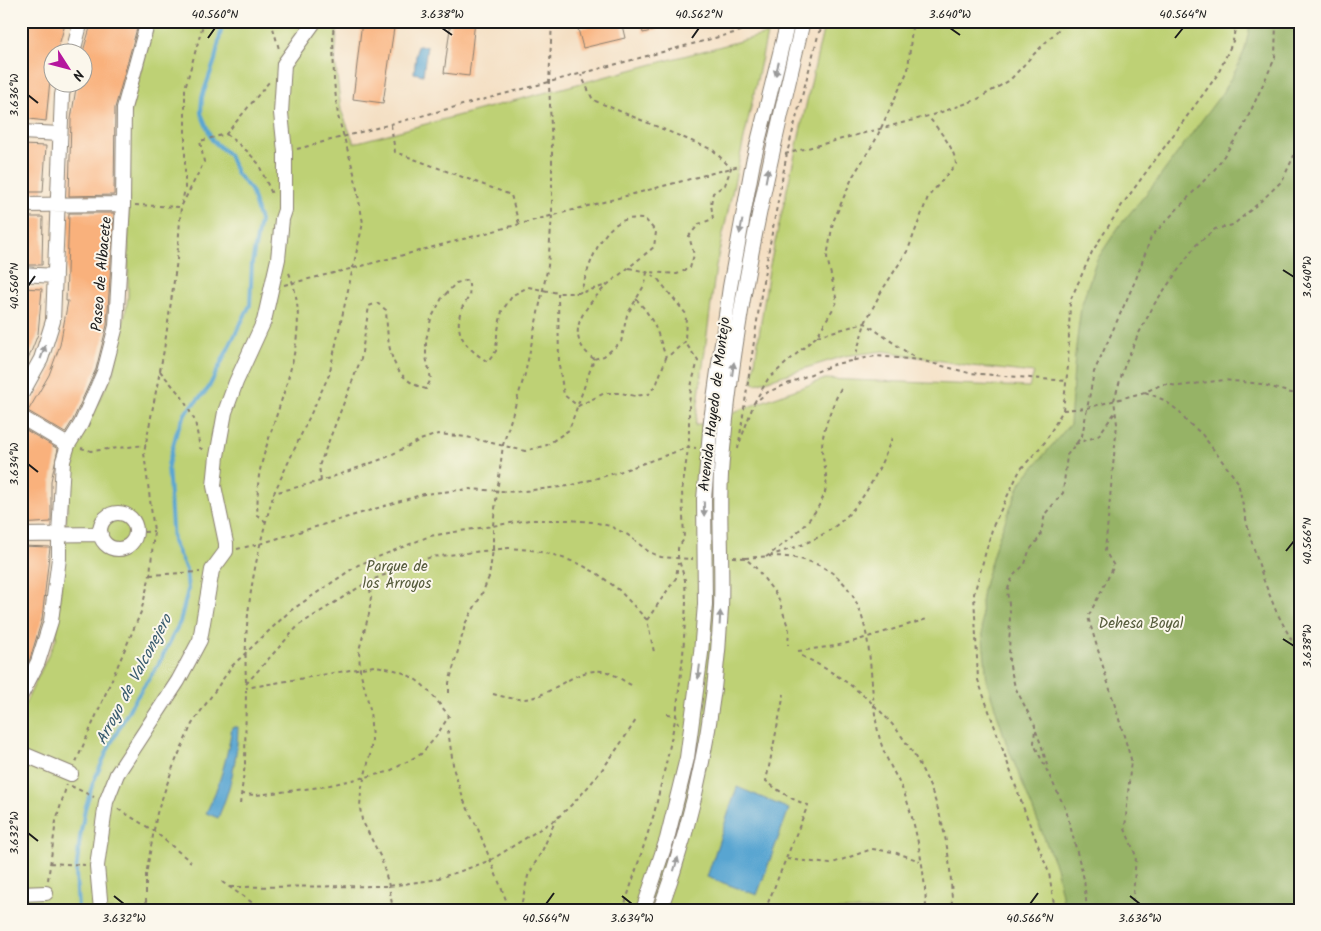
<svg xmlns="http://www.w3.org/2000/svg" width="1321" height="931" viewBox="0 0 1321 931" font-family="Kalam,sans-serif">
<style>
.green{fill:#bed174;stroke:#6d7648}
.forest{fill:#96b366;stroke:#596841}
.water{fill:#58a5d1;stroke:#3a6076}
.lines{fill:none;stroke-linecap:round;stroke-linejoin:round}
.stream{stroke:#58a5d1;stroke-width:4}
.building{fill:#f9b17b}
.minor-casing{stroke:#887e70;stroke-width:16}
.path{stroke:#887e70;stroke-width:2;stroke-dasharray:4 4;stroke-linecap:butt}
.minor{stroke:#fff;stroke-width:14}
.oneway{fill:#999}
.ticks{fill:none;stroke:#1c1c1c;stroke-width:2}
.labels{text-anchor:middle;stroke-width:4;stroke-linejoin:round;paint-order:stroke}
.street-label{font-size:15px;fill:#1c1c1c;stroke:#fbf7ec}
.park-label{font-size:15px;fill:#555b3b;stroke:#fbf7ec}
.water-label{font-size:16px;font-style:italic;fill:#375a6d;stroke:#fbf7ec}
.neatline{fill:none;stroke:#1c1c1c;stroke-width:2}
.ticks-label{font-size:12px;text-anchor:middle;fill:#1c1c1c}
</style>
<rect width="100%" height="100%" fill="#fbf7ec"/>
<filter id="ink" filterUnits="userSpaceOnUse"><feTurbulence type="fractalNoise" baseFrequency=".02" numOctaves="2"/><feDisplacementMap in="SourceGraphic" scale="10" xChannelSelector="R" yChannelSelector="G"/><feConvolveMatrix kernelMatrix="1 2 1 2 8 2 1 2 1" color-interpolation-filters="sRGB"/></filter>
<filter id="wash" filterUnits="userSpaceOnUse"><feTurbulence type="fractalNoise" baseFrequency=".0096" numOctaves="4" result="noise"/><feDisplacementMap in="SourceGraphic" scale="20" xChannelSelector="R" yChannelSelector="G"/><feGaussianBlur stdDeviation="1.12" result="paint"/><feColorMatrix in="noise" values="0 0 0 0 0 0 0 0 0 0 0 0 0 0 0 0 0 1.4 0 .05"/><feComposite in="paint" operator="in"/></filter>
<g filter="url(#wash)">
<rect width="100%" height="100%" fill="#f4dfc3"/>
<!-- green -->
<path class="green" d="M154 21H338L335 60 341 110 354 143 767 34 716 266 695 426 825 379 1029 387 1034 373 971 366 884 351 844 356 756 384 752 382 769 269 825 21H1300V910H21V712L56 639 72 454 114 371 128 298 129 115Z"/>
<!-- forest -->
<path class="forest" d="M1251 21H1300V910H1063L1062 895 1056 867 1007 745 987 682 982 626 981 603 983 589 996 544 1021 482 1070 424 1075 355 1081 307 1096 261 1120 225 1156 182 1222 93 1237 68 1245 49Z"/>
<!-- water -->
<path class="water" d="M417 46H427L423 75 414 73Z
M232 727H238C237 760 231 788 218 818L206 813C220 785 227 758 232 727Z
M737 787 789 809 757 895 707 877Z"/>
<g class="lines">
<!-- stream -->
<path class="stream" d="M78 910 76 873 80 837 85 809 93 783 109 747 131 706 158 665 180 622 188 590 186 570 173 542 168 465 177 431 186 412 208 389 250 305 252 263 260 221 251 190 237 174 229 155 212 140 201 113 202 97 215 60 223 21"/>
</g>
<g id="blocks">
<!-- building -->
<path class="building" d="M21 21H66L57 52H52V69L50 80 46 121 21 118Z
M92 21H139L115 108 114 195 69 196 71 119 77 82H82V55Z
M362 21H395L383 103 353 99Z
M451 21H475L469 76 444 73Z
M610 21H621L625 38 583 48 578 29Z
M640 21H675V25L643 33Z
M21 145 46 146 43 192H21Z
M69 213H114L107 325 96 369 73 420 65 433 28 411 49 375 60 345 68 301H66Z
M21 217H43L42 265H21Z
M21 288 42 289 38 334 22 375Z
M21 427 58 449 51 481V522L21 524Z
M21 546 50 547 42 619 30 659 21 675Z"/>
</g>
</g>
<g filter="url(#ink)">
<use href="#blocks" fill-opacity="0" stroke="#887e70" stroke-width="1"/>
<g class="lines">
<defs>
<path id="minor" d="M73 52 81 21
M21 132 60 134
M21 205 123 204
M21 274 55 276
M21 395 41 359 53 321 62 95 65 82
M21 417 68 445
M100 531a18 18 0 1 1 36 0a18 18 0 1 1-36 0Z
M21 535 101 534
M21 695 38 662 51 621 59 558V534L63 461 68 445 81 424 104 372 116 326 123 204 124 108 148 21
M21 753 71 774
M21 894 46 893
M101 910 97 866 106 802 117 774 178 681 200 640 212 570 226 551V543L214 486 217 456 225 412 236 382 264 321 278 259 282 219 285 210V152L281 113 284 64 315 21
M643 910 667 839 687 758 701 653 705 604 704 499 711 420 730 287 753 162 788 21
M660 910C696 813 716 711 721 608 723 555 717 503 723 449 736 304 769 163 803 21"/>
</defs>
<!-- minor casing -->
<use href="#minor" class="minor-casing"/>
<!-- path -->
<path class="path" d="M271 21 279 49
M334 21 333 35 334 81 338 116 354 173 363 223 329 375 274 493 321 481 385 458 420 440 438 434 467 437 525 451 547 445 569 430 594 359 604 356 621 342 627 315 645 284 647 272 677 274 690 268 694 255 689 236 699 224 713 219 711 204 713 193 725 185 731 168 713 150 593 100 581 75
M391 125 395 152 511 195 519 224
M226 134 247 151 258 163 272 194
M297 149 775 22
M785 154 936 114 976 100 1010 80 1032 56 1067 21
M135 205 181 207 204 162 200 141 226 134 269 82
M629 268 647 272 657 278 686 314 685 342
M284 285 354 268 739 166
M558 293 559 365 564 395 578 406 605 393H621L635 396 649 394 657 383 666 358 685 342 698 361 692 382 689 403V442L682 491 684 539 678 548V557L685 580 686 602 683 656 676 715 668 755 654 814 623 910
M636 299C654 318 658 333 666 358
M817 336 865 323 915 358
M594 359C561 334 585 307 607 285
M854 361 865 323 881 292 908 250 928 197 956 164C954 146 939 131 928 116
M160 371 182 397 195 421 200 448 205 451
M1145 392 1164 400 1180 412 1186 421 1201 433 1238 482 1249 533 1264 581 1276 611 1300 656
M754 403 768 379 817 336 837 302 827 257 833 222 853 176 875 141 908 70 912 27 916 21
M1063 410 1087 408 1145 392 1163 384 1179 386 1224 380 1261 384 1291 393H1300
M740 442 754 403 768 392 835 364 876 356 920 360 969 373 1067 381
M1075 444 1098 436 1116 411
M81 448 91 451 146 445
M738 449 763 281 787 153 819 32 830 22 834 21
M321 481 319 466 361 359 369 306 377 303 386 310C388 344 388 378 426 389L431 379 426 357V340L431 319 442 298 456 283 468 280C469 284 470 291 469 296 467 301 463 305 461 310 453 336 468 349 488 362L496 351 497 335 502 311 513 295 528 287 558 293H580L607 285 654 247 656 232 645 219C640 219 634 218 629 219 599 224 589 269 580 293
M266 522 257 515C258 501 257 484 260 470 274 409 316 335 289 273
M136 533 154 531
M237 549 259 544 424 494 469 489 515 492 569 486 619 472 689 447 696 448
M769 556C781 552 794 548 806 543 855 522 873 485 892 438
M733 557 745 558 756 568 778 597 789 630 788 645
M766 557C788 541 814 521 824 495 830 480 823 464 822 449 822 428 833 404 842 386
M745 558C759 557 773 555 787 557 848 564 865 605 870 661 873 689 873 716 881 743 887 763 899 779 906 798 917 829 926 878 926 910
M150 575 200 572
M369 581 371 597 369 614 359 650 360 670 370 709 372 740 370 755 361 791 360 808 362 820 381 858 389 886 393 910
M647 620 676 578 678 563
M798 651 835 646 855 641 927 619
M802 656C907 707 952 795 952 910
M246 682C243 615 255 557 274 493
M246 684 299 625 369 581 431 557 509 548 531 550 554 555 580 564 598 574 619 590 647 620 654 652
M449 693V683L466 622 481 596 489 577 493 550V525L503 445 525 374 548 266 552 215V149L549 83 552 21
M493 694C505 697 518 701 531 698 556 692 576 668 603 671 615 673 623 682 634 686
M667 714 676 715 678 724
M448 730 454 771 464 801 478 829 510 910
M1036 731 1042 747 1048 769
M76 762 141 612 150 575 154 531 144 453 164 350 177 260 181 207 185 189V88L204 21
M71 786 94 797
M241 794 256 795 321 787 388 772 421 754 435 738 449 716C425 685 415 671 374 666L246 688
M240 804 245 764 246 690
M118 809 154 831 191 862
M787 859 830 864 872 849 894 852 920 861
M50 863 85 865
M48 880 56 821 67 784
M222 882 263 910
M230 887 389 886 432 880 458 872 491 860 556 819C589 791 613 756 636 720
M146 910V875L157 813 173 767 192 724 232 666 290 611 358 565 430 536 529 520H569L593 522 610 526 628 535 649 552 661 557 693 559
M520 910 528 876 543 849 556 819
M765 910 808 805C792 800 779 791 766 781L784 694
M1055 910 1049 873 1025 812 978 680 974 594 993 526 1020 470 1045 442 1063 410 1068 366 1070 301 1092 252 1122 205 1218 74 1233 41 1236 21
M1087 910 1084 879 1066 810 1034 744 1035 726 1015 687 1009 662 1010 611 1007 591 1013 576 1025 564 1029 551 1040 537 1045 514 1063 493 1067 455 1082 436 1094 372 1136 279 1151 237 1215 169 1243 128 1275 58 1276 21
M1132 910 1136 856 1125 829 1131 759 1088 617 1114 566 1105 551 1117 424 1114 400 1125 364 1138 335 1155 303 1196 245 1215 229 1233 225 1260 202 1282 181 1300 143"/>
<!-- minor -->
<use href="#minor" class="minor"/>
</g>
<!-- one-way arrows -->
<defs><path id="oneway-solid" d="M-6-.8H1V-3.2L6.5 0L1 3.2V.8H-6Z" transform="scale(1.25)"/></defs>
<g class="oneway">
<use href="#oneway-solid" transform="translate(777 69) rotate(104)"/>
<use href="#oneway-solid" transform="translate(767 175) rotate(-79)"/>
<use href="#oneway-solid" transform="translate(741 227) rotate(101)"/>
<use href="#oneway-solid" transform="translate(43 352) rotate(-71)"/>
<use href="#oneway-solid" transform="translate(733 369) rotate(-82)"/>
<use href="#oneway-solid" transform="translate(704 509) rotate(89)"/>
<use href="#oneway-solid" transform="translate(720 618) rotate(-87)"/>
<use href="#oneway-solid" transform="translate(699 672) rotate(97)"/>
<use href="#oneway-solid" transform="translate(676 864) rotate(-73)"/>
</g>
</g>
<!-- ticks -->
<path class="ticks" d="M442 28 452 35M950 28 960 35M208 38 215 28M692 38 699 28M1175 38 1183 28M28 95 38 103M1283 270 1294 277M28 286 35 276M28 464 38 472M1286 551 1294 541M1283 639 1294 646M28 833 38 841M114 896 124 904M622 896 632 904M1130 896 1140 904M546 904 554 893M1030 904 1038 893"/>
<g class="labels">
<!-- street labels -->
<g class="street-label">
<text transform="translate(101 274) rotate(-85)" y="5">Paseo de Albacete</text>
<text transform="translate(714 404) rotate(-83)" y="5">Avenida Hayedo de Montejo</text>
</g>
<!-- park labels -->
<g class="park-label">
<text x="397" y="571">Parque de<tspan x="397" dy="17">los Arroyos</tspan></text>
<text x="1141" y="628">Dehesa Boyal</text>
</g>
<!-- water labels -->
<g class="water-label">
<text transform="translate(133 679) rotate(-62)" y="6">Arroyo de Valconejero</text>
</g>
</g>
<!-- margin -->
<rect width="1321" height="931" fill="none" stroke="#fbf7ec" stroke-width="55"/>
<!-- north arrow -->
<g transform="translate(68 68) rotate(126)"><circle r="24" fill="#fbf7ec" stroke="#a29f99"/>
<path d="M0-4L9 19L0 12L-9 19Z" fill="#b5179e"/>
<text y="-8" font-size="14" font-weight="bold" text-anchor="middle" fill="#1c1c1c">N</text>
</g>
<rect x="28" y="28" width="1266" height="876" class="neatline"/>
<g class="ticks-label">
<text x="215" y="18">40.560°N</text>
<text x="442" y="18">3.638°W</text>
<text x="699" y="18">40.562°N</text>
<text x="950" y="18">3.640°W</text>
<text x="1183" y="18">40.564°N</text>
<text transform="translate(14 95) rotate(-90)" y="4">3.636°W</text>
<text transform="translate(1307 277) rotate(-90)" y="4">3.640°W</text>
<text transform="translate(14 286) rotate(-90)" y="4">40.560°N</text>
<text transform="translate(14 464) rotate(-90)" y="4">3.634°W</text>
<text transform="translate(1307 541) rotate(-90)" y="4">40.566°N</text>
<text transform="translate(1307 646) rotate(-90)" y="4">3.638°W</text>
<text transform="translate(14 833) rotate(-90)" y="4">3.632°W</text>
<text x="124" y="922">3.632°W</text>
<text x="546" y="922">40.564°N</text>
<text x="632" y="922">3.634°W</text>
<text x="1030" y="922">40.566°N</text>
<text x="1140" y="922">3.636°W</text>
</g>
</svg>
